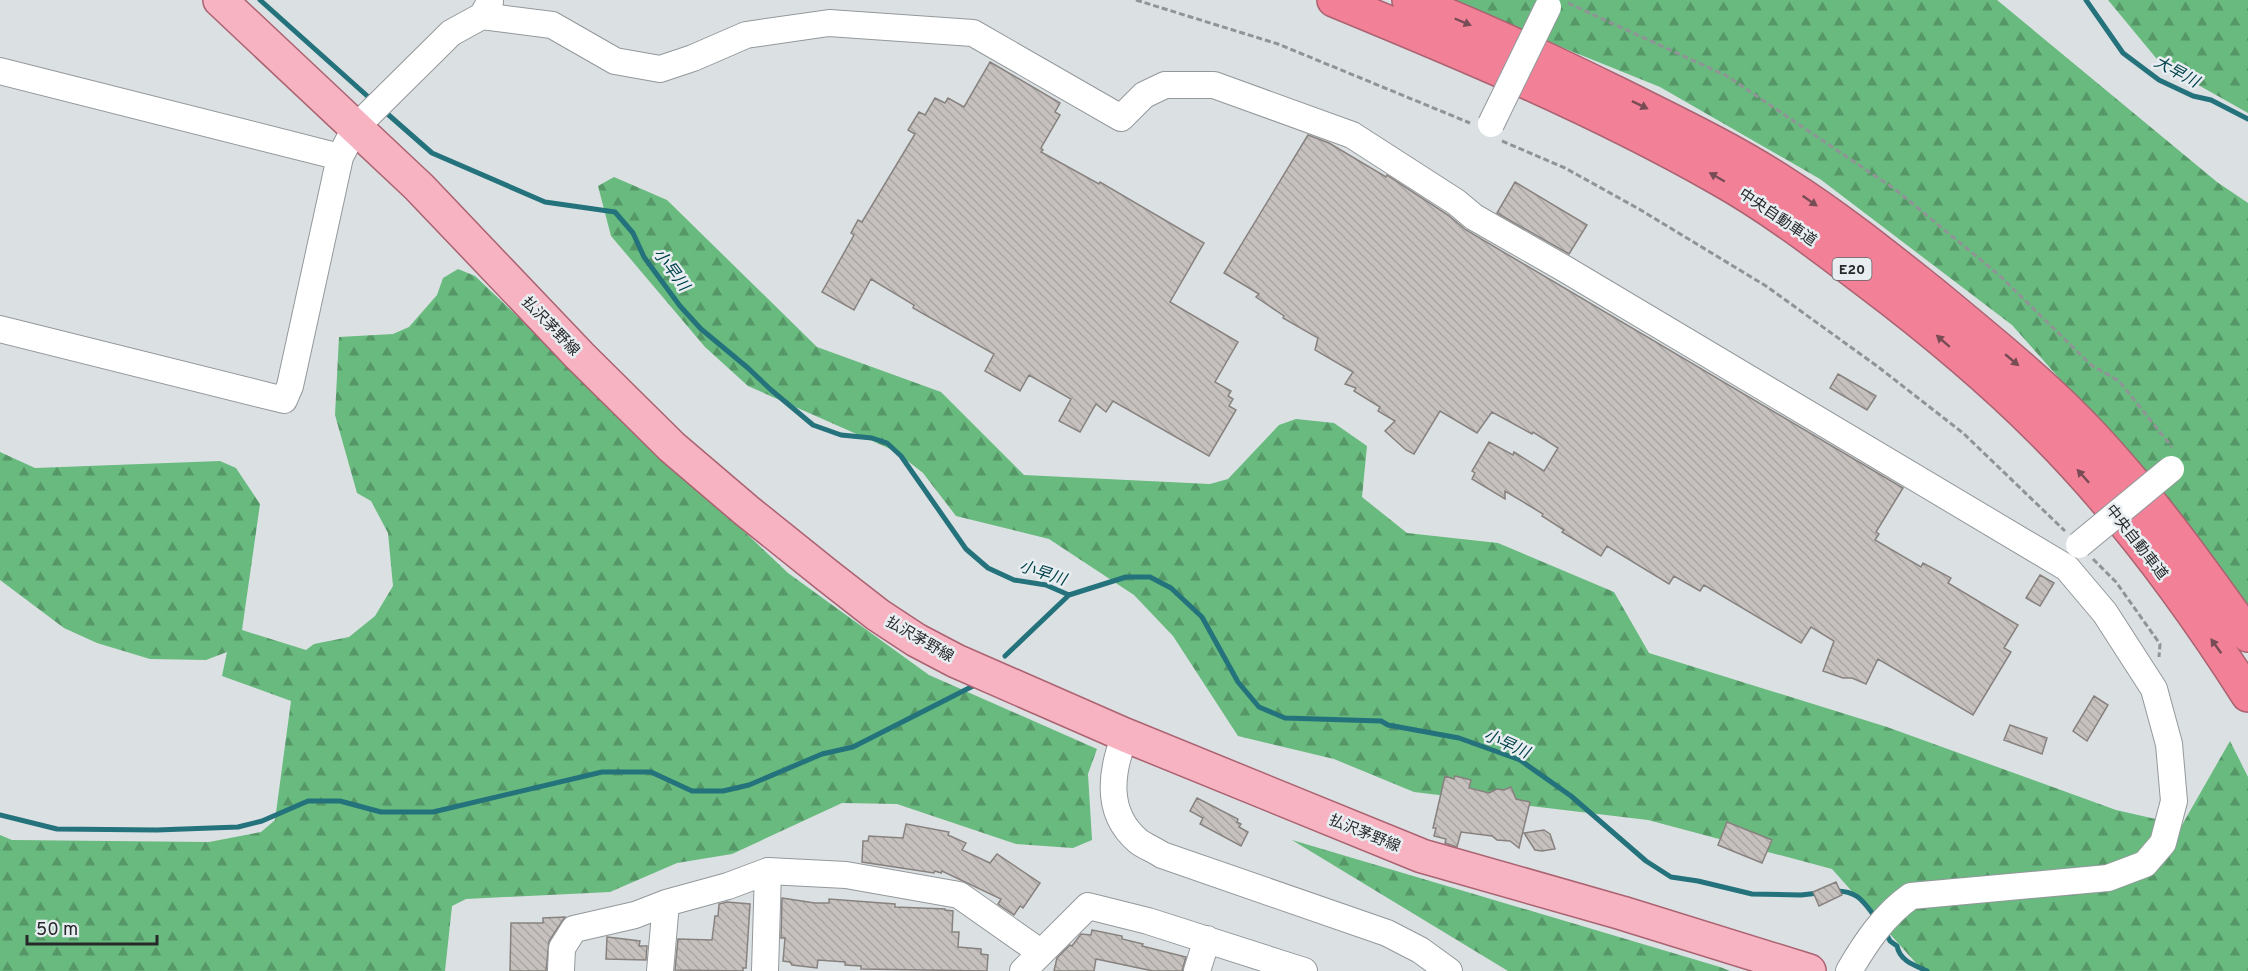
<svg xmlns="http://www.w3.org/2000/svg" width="2248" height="971" viewBox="0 0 2248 971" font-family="Overpass,'Noto Sans JP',sans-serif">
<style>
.forest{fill:url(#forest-firs)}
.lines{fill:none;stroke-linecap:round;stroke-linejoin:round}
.stream{stroke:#24727b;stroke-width:5}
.building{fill:url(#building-back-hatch);stroke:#87827f;stroke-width:1.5}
.minor-casing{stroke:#93989b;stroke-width:28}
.major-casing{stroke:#ab6271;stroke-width:36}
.highway-casing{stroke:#ab6271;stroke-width:36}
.path{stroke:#909496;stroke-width:3;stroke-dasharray:6 3;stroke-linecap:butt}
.minor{stroke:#fff;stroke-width:26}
.major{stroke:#f7b3c1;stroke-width:33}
.highway{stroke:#f28198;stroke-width:33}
.minor-bridge-casing{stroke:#93989b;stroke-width:28;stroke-linecap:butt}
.minor-bridge{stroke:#fff;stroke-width:26}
.oneway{fill:#784c55}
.labels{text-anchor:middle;stroke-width:5;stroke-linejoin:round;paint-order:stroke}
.shield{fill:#e8edf1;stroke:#606365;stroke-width:1.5}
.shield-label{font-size:14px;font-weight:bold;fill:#262829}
.street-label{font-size:15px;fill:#262829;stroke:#e8edf1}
.water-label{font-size:16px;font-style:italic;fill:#004349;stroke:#e8edf1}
</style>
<defs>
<pattern id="forest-firs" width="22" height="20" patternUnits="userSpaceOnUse" patternTransform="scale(1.5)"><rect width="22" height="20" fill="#68ba7e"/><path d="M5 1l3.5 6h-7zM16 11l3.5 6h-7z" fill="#559767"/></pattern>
<pattern id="building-back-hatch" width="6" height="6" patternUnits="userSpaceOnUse" patternTransform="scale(1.5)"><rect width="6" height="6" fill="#c6c1be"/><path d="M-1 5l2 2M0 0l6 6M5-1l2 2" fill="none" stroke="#aaa6a3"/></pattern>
</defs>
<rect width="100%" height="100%" fill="#dbe0e3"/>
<!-- forest -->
<path class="forest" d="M1445 0H1997L2217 182 2248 203V607L2127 455 2012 325 1820 179 1660 87Z
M2108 0H2248V113L2161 64Z
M614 177 667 200 817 347 941 392 1024 475 1210 484 1228 479 1279 425 1296 419 1334 423 1367 446 1362 497 1407 533 1498 543 1614 592 1649 653 1887 727 2116 810 2182 825 2230 741 2248 777V971H1923L1832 869 1648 820 1414 792 1334 759 1238 736 1173 636 1134 595 1049 539 956 516 923 473 895 451 748 386 705 347 611 236 598 186Z
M458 269 475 276 788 573 929 675 1097 749 1088 774 1092 840 1073 848 1016 844 897 804 842 803 732 854 677 863 610 892 466 899 452 906 445 971H0V835L12 840 209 842 261 832 275 820 291 701 222 676 227 652 206 660 150 659 97 643 64 628 0 580V452L35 468 220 461 236 468 260 504 242 630 306 650 314 644 349 637 375 616 393 586 388 533 371 501 357 493 335 415 339 337 393 334 409 327 437 295 443 278Z
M1292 840 1720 967 1730 971H1508Z"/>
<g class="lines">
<!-- stream -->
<path class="stream" d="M260 0 374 102
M2086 0 2123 53 2159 80 2193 96 2211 100 2248 119
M383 110 432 153 545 202 615 212 633 233 644 257 680 306 701 329 748 368 770 389 813 425 841 435 872 438 887 443 901 456 966 549 988 568 1014 580 1046 585 1069 595 1126 577H1150L1171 588 1202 617 1238 682 1259 707 1285 718 1381 721 1388 725 1459 738 1520 760 1571 796 1646 861 1671 877 1698 881 1752 894 1801 895 1819 893
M1005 656 1069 595
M0 815 57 829 157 830 238 827 262 821 308 801H340L381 812H433L602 772H651L692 791H723L749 785 822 754 853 747 977 684
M1834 891C1857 890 1863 901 1876 918
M1885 931 1890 941 1897 946C1900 961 1914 965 1927 971"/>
</g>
<!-- building -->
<path class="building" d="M990 62 1060 103 1055 112 1060 115 1041 148 1043 150 1041 152 1099 184 1100 182 1204 243 1170 302 1238 342 1215 382 1231 391 1228 396 1233 399 1229 406 1236 410 1209 456 1113 401 1106 412 1096 404 1080 432 1059 421 1071 399 1029 375 1020 391 985 371 994 354 913 308 914 305 871 279 854 310 822 292 854 235 851 233 858 220 862 222 915 134 908 130 919 112 925 115 935 98 945 103 948 98 964 107Z
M1308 135 1329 143 1386 177 1387 175 1448 215 1466 230 1903 488 1876 532 1879 534 1875 540 1921 567 1923 563 1951 578 1948 583 2018 625 2004 648 2011 652 1973 715 1878 659 1866 684 1852 678H1843L1823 671 1834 641 1811 627 1801 643 1704 585 1700 591 1674 576 1669 584 1607 546 1601 556 1562 532 1564 530 1542 516 1543 514 1505 491V499L1472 479 1475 473 1472 471 1489 442 1513 455 1514 452 1544 471 1558 448 1533 432 1532 434 1492 412 1477 433 1440 411 1414 454 1406 450 1385 431 1395 421 1378 411 1380 407 1354 391 1356 388 1345 384 1353 372 1315 350 1318 338 1283 318 1284 316 1256 297 1259 294 1224 273Z
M1515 182 1587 225 1569 254 1497 213Z
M1838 374 1876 396 1867 410 1830 388Z
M2040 575 2054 583 2040 606 2026 598Z
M2094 696 2108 705 2087 741 2073 731Z
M2010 725 2047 738 2042 754 2004 740Z
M1445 776 1454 779 1455 776 1471 780 1469 788 1489 793 1497 789 1504 790 1511 787 1516 799 1530 802 1519 848 1510 841 1497 840 1492 836 1461 832 1457 847 1445 843 1446 839 1434 836 1436 828H1433Z
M1197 798 1238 819 1237 822 1241 824 1239 827 1248 832 1241 846 1200 824 1203 818 1190 811Z
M1727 822 1772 840 1762 863 1718 845Z
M906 824 949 832 948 835 966 843 962 850 990 863 997 854 1040 883 1023 908 1020 906 1014 915 998 904 1001 899 942 871 941 873 935 871 934 873 862 862 863 841H868L869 836 903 838Z
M1544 830 1550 834 1555 849 1542 851 1535 850 1524 833Z
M1836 882 1842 895 1819 906 1813 892Z
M782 898 815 903H829V899L895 904V907L945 909V910L953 911 952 932H959L958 947 981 949V954L988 955 987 971 861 969V966L845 965V962L818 960 817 968 792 965 790 962 783 961 785 938H781Z
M727 902 750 904 746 968H743V971L675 970 678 939 712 940 715 916H718L719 904Z
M565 917 549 941 546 971H510L511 923H543V918Z
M1092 930 1122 936V939L1143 944 1142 946 1186 957 1182 971H1153L1096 959 1094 971H1054L1057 958 1070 945 1072 946 1081 934 1091 935Z
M607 937 640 941 639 946H647L646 960 606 959Z"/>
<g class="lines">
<defs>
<path id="minor" d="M482 16 552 25 615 61 660 69 693 58 746 35 829 23 973 33 1121 118 1144 95 1165 85H1214L1352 135 1456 202 1474 217 1565 269 2067 568 2105 613 2154 689 2169 744 2174 801 2163 843 2145 864 2108 878 1911 896C1884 915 1866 942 1849 971
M0 71 340 157
M0 329 284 400 290 386 340 157 355 128 451 33 482 16 490 2
M1125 735C1111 771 1104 812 1138 841 1144 846 1155 850 1162 855L1387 933 1420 950 1449 971
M561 971 562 948 574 929 635 915 666 903 728 886 768 871 846 875 959 895 1040 952
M660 971 666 903
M765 971 768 871
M1023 971 1088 906 1148 921 1304 971
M1197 971 1207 939"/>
<path id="major" d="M220 0 419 187 580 356 672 447 747 511 828 576 878 615 916 640 956 661 1125 735 1422 856 1622 913 1809 971"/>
<path id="highway" d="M1334 0C1465 54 1595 108 1718 178 1770 207 1821 246 1868 282 1929 328 1988 377 2042 431 2118 507 2190 604 2248 695
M1409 0C1481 28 1551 61 1620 95 1676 123 1733 150 1785 184 1837 217 1884 255 1932 293 1979 332 2026 370 2070 413 2136 478 2194 559 2248 635"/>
</defs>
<!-- minor casing -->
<use href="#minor" class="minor-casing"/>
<!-- major casing -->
<use href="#major" class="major-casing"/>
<!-- highway casing -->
<use href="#highway" class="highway-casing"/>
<!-- path -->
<path class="path" d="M1136 0 1278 44 1470 123
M1568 3 1727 76 1896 190 1999 275 2091 365 2119 381 2172 447
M1502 141 1565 168 1639 209 1766 286 1877 366 1963 433 2065 531
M2093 559 2116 582 2160 644 2159 657"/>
<!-- minor -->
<use href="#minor" class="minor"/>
<!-- major -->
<use href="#major" class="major"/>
<!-- highway -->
<use href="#highway" class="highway"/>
<defs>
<path id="minor-bridge" d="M1491 124 1548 7
M2079 545 2171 469"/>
</defs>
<!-- minor-bridge casing -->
<use href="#minor-bridge" class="minor-bridge-casing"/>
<!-- minor-bridge -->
<use href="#minor-bridge" class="minor-bridge"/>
</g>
<!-- one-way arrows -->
<defs><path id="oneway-solid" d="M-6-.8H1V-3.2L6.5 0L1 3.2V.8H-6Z" transform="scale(1.5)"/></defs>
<g class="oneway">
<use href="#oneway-solid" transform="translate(1463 22) rotate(23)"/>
<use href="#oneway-solid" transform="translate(1640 105) rotate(26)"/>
<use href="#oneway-solid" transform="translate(1717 177) rotate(-150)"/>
<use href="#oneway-solid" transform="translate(1810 201) rotate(35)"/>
<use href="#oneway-solid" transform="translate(1943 341) rotate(-139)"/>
<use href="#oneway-solid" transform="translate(2012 360) rotate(40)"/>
<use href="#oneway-solid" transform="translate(2083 476) rotate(-132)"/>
<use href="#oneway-solid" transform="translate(2216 646) rotate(-126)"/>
</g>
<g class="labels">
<!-- shield labels -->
<rect class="shield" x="1832.5" y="258" width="39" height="22" rx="4.5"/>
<g class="shield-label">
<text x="1852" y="274">E20</text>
</g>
<!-- street labels -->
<g class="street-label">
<text transform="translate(1778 217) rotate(34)" y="5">中央自動車道</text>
<text transform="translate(551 326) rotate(46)" y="5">払沢茅野線</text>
<text transform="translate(2137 542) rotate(52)" y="5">中央自動車道</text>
<text transform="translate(920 639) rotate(30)" y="5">払沢茅野線</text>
<text transform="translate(1365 833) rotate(22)" y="5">払沢茅野線</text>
</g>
<!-- water labels -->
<g class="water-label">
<text transform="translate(2177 71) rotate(28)" y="6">大早川</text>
<text transform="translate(672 269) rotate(53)" y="6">小早川</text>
<text transform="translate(1043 572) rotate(18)" y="6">小早川</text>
<text transform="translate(1507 743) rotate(24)" y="6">小早川</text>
</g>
</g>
<!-- scale -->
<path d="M27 935v9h130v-9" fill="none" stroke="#262829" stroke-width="3"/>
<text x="36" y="935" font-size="18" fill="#262829" stroke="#e8edf1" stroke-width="4.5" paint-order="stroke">50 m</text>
</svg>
